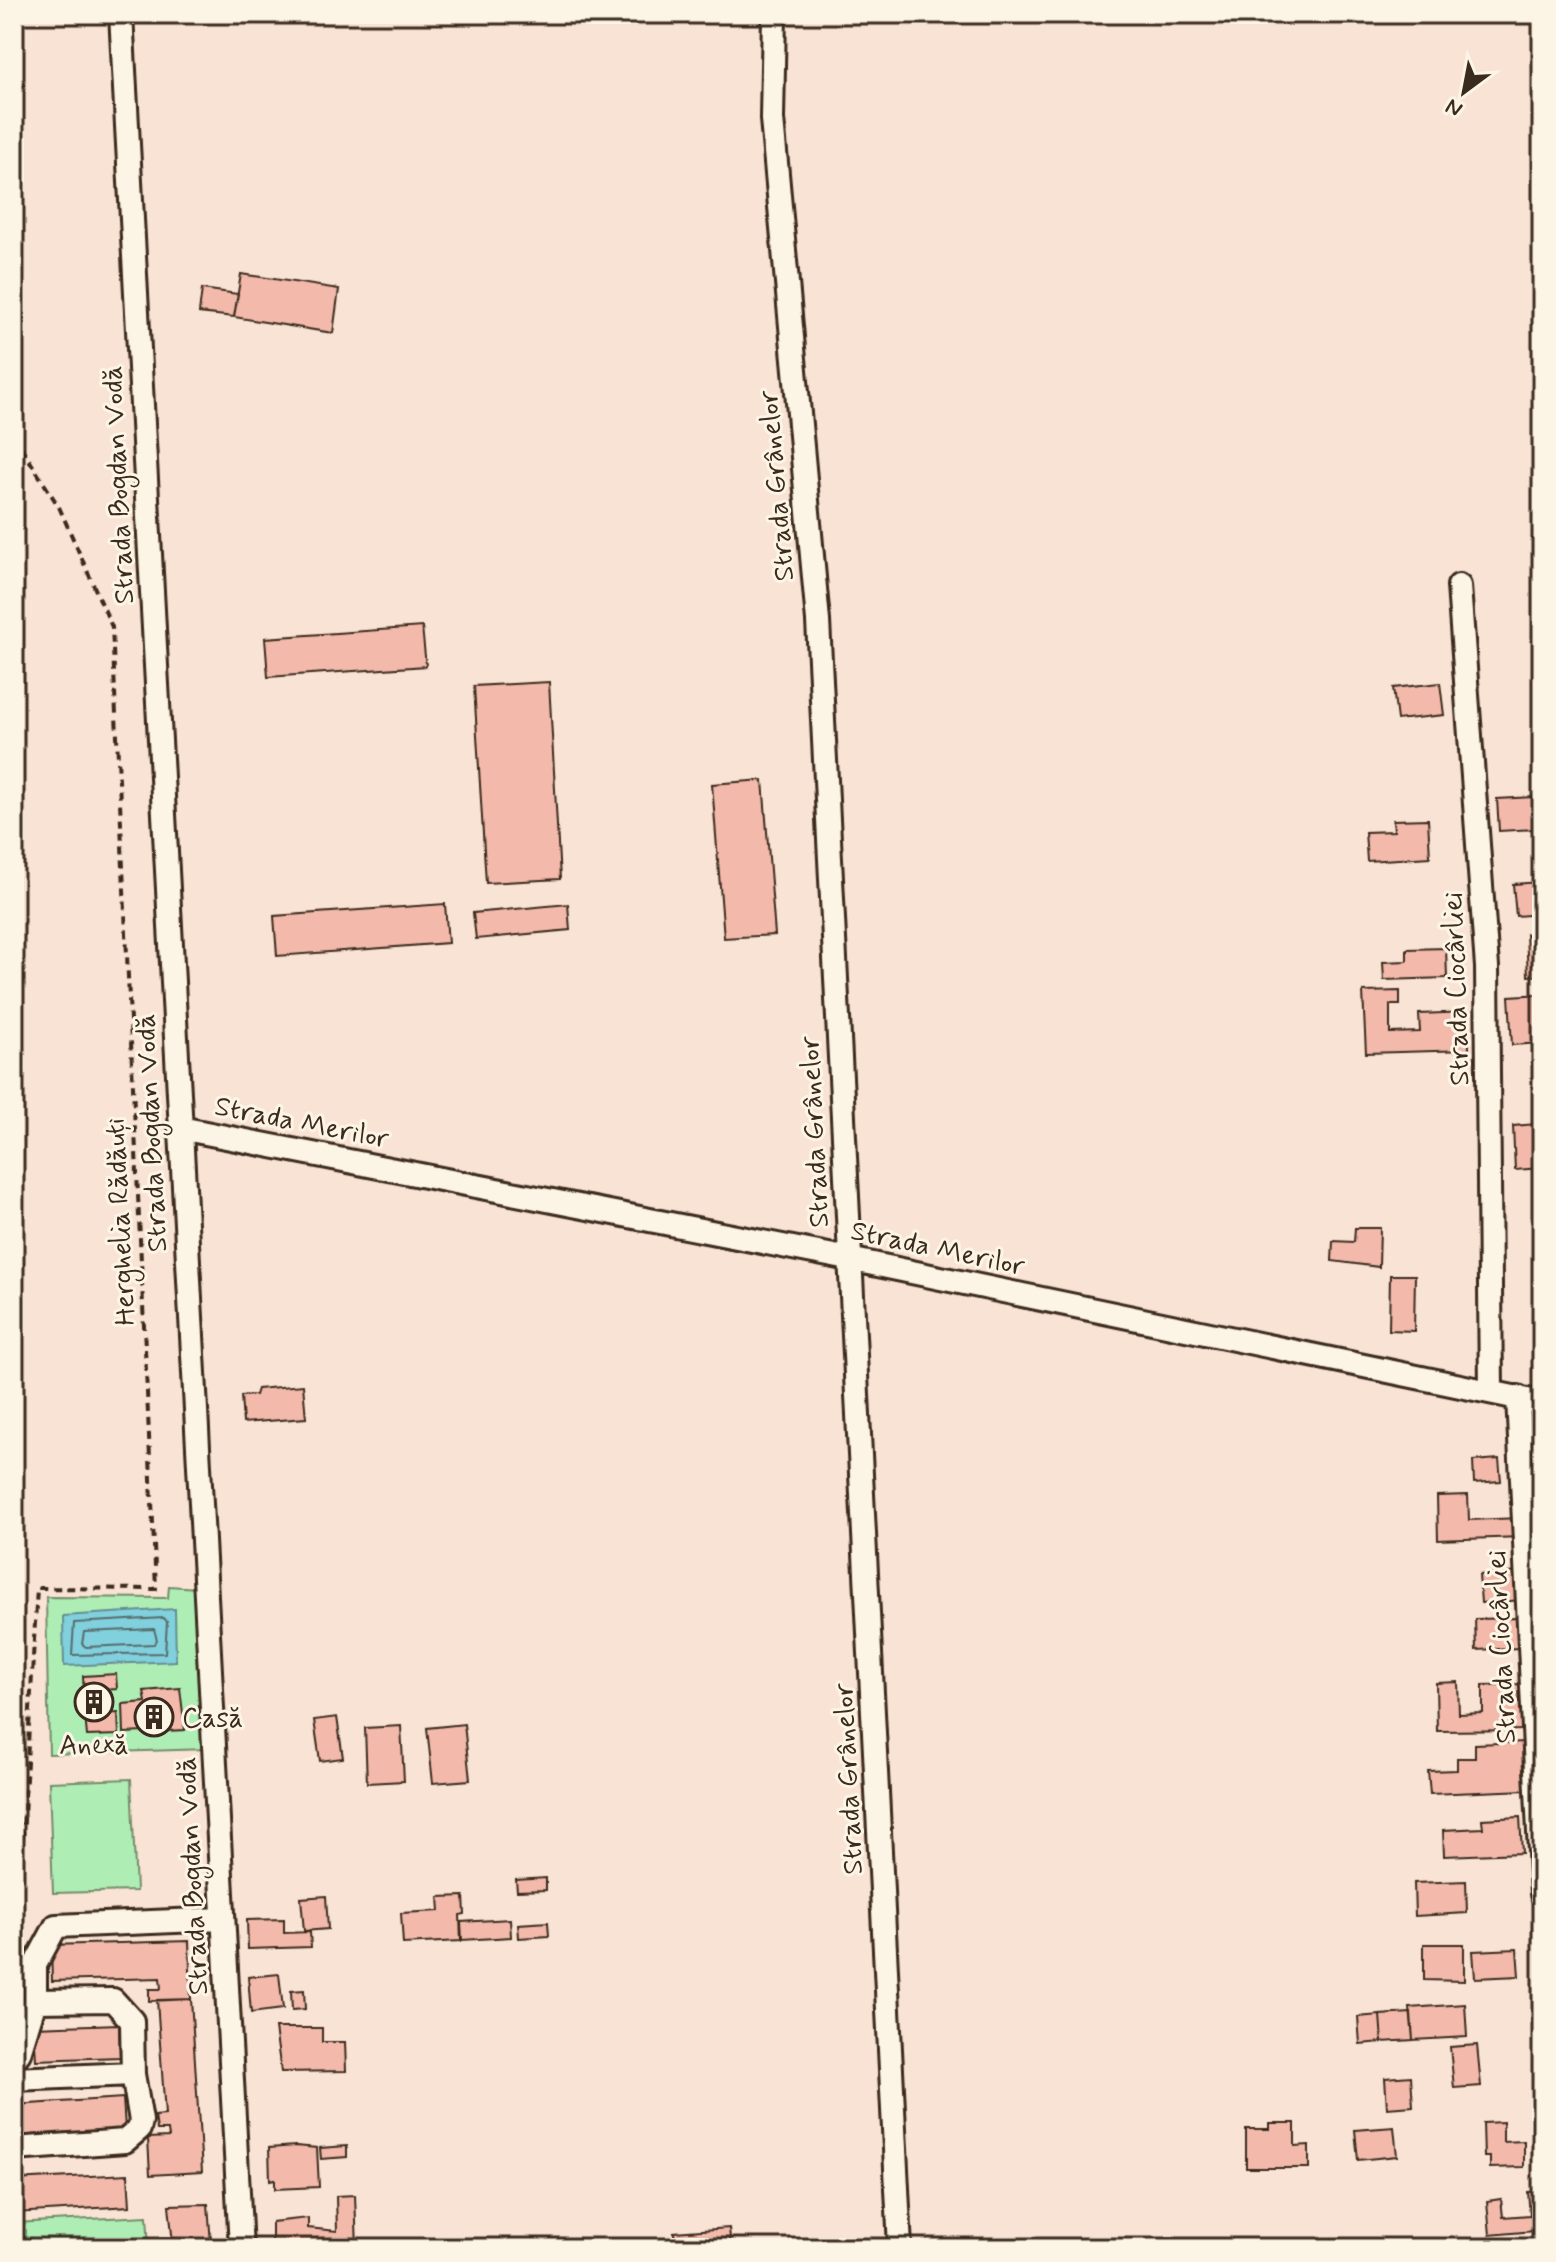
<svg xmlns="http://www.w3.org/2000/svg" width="1556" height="2262" viewBox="0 0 1556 2262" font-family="Mynerve,sans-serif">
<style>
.green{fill:#aeeeb5;stroke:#748c6a;stroke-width:2}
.water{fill:#81d0de;stroke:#658e91;stroke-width:2}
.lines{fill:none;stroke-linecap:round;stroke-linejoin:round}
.shore{stroke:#576c6b;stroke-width:2}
.building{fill:#f3baab;stroke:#3b2a1e;stroke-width:2}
.street-casing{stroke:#3b2a1e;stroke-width:28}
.path{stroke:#3b2a1e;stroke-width:4;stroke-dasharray:8 6;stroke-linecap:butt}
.street{stroke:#fcf5e5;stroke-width:22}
.labels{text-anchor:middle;stroke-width:6;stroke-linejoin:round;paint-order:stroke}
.street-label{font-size:28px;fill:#3b2a1e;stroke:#fcf5e5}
.poi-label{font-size:28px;fill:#3b2a1e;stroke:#fcf5e5;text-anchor:start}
</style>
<rect width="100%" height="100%" fill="#f9e3d4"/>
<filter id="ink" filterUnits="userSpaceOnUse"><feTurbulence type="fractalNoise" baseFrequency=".0125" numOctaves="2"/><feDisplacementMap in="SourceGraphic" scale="16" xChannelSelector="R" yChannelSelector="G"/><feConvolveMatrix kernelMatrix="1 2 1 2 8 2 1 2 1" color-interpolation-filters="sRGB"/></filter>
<g filter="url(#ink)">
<!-- green -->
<path class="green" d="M169 1586 197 1588 208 1749 49 1754 46 1597 168 1598Z
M131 1779 136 1891 53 1893 49 1782Z
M147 2216 149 2248H14V2223Z"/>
<!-- water -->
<path class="water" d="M175 1609 176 1661 64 1666 63 1616Z"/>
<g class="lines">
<!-- shore -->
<path class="shore" d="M164 1618 167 1622 165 1653 72 1655 74 1623Z
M154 1629 157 1640 154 1644 86 1647 82 1644 84 1632Z"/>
</g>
<!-- building -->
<path class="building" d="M241 274 339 289 333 333 234 317Z
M202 289 238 294 234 317 199 313Z
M422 627 426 666 268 677 265 638Z
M549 682 560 879 486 883 474 686Z
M1440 683 1444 715 1397 720 1393 688Z
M763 780 775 935 724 938 712 784Z
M1534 797 1536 829 1499 831 1497 799Z
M1428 819 1430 857 1367 861 1365 832 1394 831 1393 820Z
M1542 882V914L1516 916 1513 884Z
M445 904 448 943 277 956 274 916Z
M568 904 570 930 476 939 473 913Z
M1542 933V975L1528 976 1526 934Z
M1446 948 1447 978 1384 980 1383 962 1407 961V949Z
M1400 991V1005H1390V1033L1420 1032 1419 1014 1468 1012 1469 1050 1366 1053 1363 992Z
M1542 994V1043L1512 1045 1509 996Z
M1537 1124 1542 1168 1515 1170 1513 1126Z
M1355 1228H1380L1379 1267 1332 1261 1333 1241 1354 1242Z
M1390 1275H1415L1414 1331 1389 1330Z
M303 1385 306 1418 243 1423 241 1396 255 1395 257 1389Z
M1499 1459 1501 1481 1474 1483 1473 1461Z
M1468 1495 1469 1520 1521 1518V1537L1438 1540 1437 1496Z
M1521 1572 1523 1600 1481 1603 1479 1575Z
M1518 1618 1519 1648 1476 1650 1475 1619Z
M116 1674 117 1689 103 1690V1713L85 1715 83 1676Z
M1458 1682 1459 1714 1483 1713V1685L1530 1684V1730L1437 1731 1436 1683Z
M180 1688 185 1730 124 1733 123 1704 146 1702 144 1691Z
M118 1713 119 1735 87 1736 85 1715Z
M337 1717 343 1758 320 1761 314 1720Z
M464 1724 470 1780 433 1783 427 1728Z
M401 1726 404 1781 367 1783 365 1728Z
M1525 1742 1527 1790 1430 1794 1428 1771 1457 1770V1758H1475V1744Z
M1520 1817 1522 1853 1444 1856 1443 1830 1483 1828 1482 1819Z
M546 1878V1890L517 1891 516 1880Z
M1466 1881 1467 1913 1415 1916 1414 1883Z
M326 1896 328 1929 304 1931 301 1898Z
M464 1896 465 1914 460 1915 461 1941 403 1944 401 1913 440 1911 439 1897Z
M284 1919V1933L310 1932 311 1947 248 1949 247 1920Z
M510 1919 511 1937 462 1940 461 1922Z
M548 1922 549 1936 519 1938 518 1924Z
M189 1941 191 1999 149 2001V1989H161L160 1978 52 1981 51 1945Z
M1424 1944H1464V1981L1424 1980Z
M1517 1949 1519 1976 1475 1978 1473 1951Z
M14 1959 27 1962 21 2022 14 2039Z
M279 1974 283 2009 251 2013 248 1977Z
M304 1990 305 2009 292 2010 291 1991Z
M191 1999 202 2172 150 2175 148 2138 169 2137 168 2130H157L155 2116 165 2115 157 2000Z
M1465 2004 1467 2037 1413 2040 1410 2008Z
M1411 2013 1413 2040 1382 2042 1380 2015Z
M1380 2015 1382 2042 1360 2044 1358 2017Z
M119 2024 120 2057 36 2060 34 2027Z
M275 2028H322V2042H345L346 2071 281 2072Z
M1477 2045 1481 2086 1454 2088 1450 2047Z
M1411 2076 1413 2106 1387 2108 1385 2078Z
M123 2098 125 2129 14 2136V2105Z
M1503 2122V2142L1524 2141V2167L1490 2168V2157H1484L1483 2123Z
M1269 2123H1295V2146L1309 2145V2168H1246V2129H1269Z
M1394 2127 1397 2156 1358 2160 1355 2130Z
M296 2146 317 2148 319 2187 275 2189V2179L270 2180 269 2148Z
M347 2146V2157L321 2159 320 2148Z
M128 2174 130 2206 14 2213V2180Z
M1542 2191V2224H1533L1534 2231 1490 2235 1487 2201 1501 2199 1503 2217 1530 2215 1528 2192Z
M355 2195 357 2248H272V2222L308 2218V2228L337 2231 336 2196Z
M208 2204 211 2244H173L169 2205Z
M729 2228 731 2248H675L674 2232Z"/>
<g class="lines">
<defs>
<path id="street" d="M121 14 241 2248
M774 14 772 119 818 621 900 2248
M1459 586 1487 967 1491 1391
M180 1128 849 1259 1542 1403
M1518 1397 1542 1894
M14 2059 19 2053 35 2001V1965L56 1926 223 1919
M14 2079 133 2074
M14 2149 125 2141 139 2129 141 2121 133 2074 132 2021 113 2000 35 2001"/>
</defs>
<!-- street casing -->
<use href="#street" class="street-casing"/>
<!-- path -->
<path class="path" d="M14 436 59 507 112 627 156 1589 37 1588 20 1883 14 1911"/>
<!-- street -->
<use href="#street" class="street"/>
</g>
</g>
<!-- icons -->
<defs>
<symbol id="building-ring" viewBox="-11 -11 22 22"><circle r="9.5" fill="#fcf5e5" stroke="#3b2a1e" stroke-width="1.5"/><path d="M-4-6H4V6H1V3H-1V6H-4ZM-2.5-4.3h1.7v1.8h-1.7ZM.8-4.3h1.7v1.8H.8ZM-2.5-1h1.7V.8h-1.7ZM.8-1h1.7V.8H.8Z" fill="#3b2a1e"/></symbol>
</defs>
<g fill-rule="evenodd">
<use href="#building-ring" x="72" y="1680" width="44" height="44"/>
<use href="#building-ring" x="132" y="1695" width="44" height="44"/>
</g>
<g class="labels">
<!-- street labels -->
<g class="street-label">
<text transform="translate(117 485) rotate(-93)" y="10">Strada Bogdan Vodă</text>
<text transform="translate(775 486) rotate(-95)" y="10">Strada Grânelor</text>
<text transform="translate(1455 989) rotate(-92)" y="10">Strada Ciocârliei</text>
<text transform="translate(302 1121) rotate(11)" y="10">Strada Merilor</text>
<text transform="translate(813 1132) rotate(-93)" y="10">Strada Grânelor</text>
<text transform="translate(150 1133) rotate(-93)" y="10">Strada Bogdan Vodă</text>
<text transform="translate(119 1222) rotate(-93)" y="10">Herghelia Rădăuți</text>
<text transform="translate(938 1247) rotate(12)" y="10">Strada Merilor</text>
<text transform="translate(1500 1647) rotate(-93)" y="10">Strada Ciocârliei</text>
<text transform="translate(847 1779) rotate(-93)" y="10">Strada Grânelor</text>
<text transform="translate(191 1876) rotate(-93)" y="10">Strada Bogdan Vodă</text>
</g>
<!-- poi labels -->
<g class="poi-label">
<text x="182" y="1727">Casă</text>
<text x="94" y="1754" text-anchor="middle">Anexă</text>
</g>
</g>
<!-- margin -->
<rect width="1556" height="2262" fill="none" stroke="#fcf5e5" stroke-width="48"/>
<rect x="24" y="24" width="1508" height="2214" fill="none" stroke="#3b2a1e" stroke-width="3" filter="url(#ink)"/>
<!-- north arrow -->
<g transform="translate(1464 92) rotate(212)" stroke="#fcf5e5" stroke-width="6" paint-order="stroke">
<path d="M0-6L14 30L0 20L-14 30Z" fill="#3b2a1e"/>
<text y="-12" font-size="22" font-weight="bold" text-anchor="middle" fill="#3b2a1e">N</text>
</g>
</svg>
